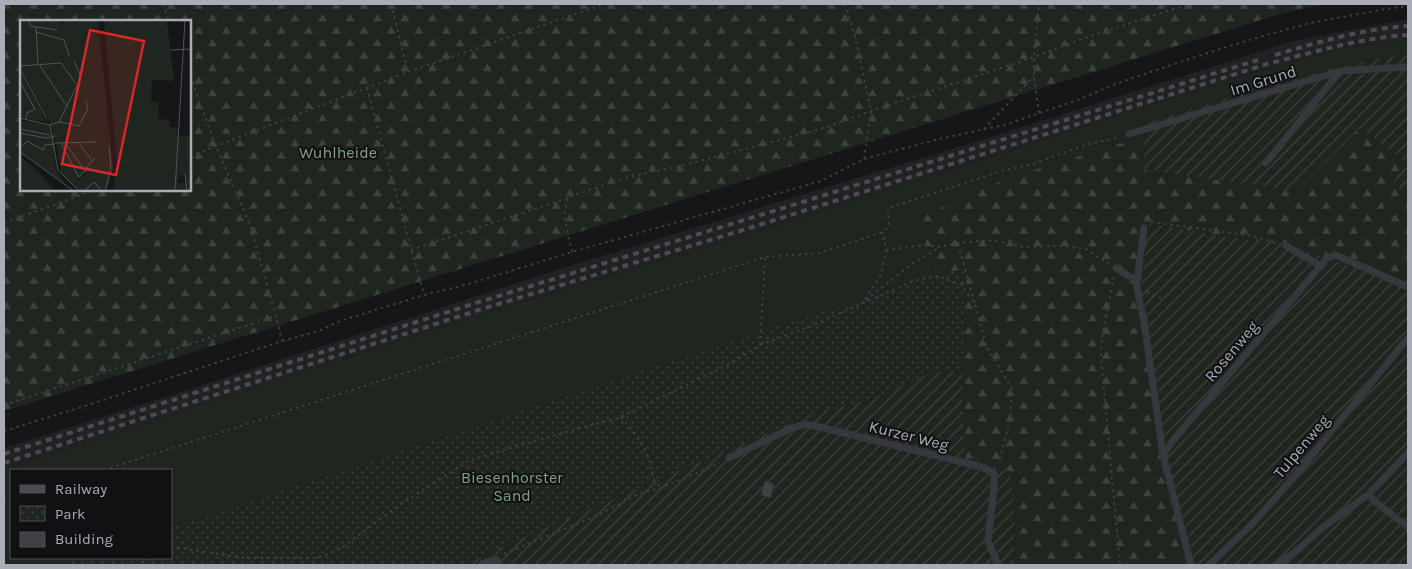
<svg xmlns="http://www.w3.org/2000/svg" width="1412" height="569" viewBox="0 0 1412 569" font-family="Karla,sans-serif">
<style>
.built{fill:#222225}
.grass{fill:#1e261f;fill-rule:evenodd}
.forest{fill:url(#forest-firs);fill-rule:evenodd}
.park{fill:url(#park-dots)}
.garden{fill:url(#garden-furrows)}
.building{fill:#404145;stroke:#303034}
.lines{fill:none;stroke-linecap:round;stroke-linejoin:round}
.path{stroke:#3d3f44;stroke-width:2;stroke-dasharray:2.5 4;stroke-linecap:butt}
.service{stroke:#37383d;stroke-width:7}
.rail{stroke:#4a4c52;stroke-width:4;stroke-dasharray:6 5;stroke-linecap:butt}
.labels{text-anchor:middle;stroke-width:4;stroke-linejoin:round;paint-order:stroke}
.street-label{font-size:16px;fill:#a8adb8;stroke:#111113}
.park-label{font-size:16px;fill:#7fa381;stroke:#111113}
.inset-road{fill:none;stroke:#505258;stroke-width:1}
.view{fill:#d62828;fill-opacity:0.15;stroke:#d62828;stroke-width:2.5}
.inset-edge{fill:none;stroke:#a8adb8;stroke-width:2.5}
</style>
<defs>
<pattern id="forest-firs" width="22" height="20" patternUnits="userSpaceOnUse" patternTransform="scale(1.25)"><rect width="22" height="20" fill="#1e261f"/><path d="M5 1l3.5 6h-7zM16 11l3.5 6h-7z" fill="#3c433d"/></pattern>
<pattern id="park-dots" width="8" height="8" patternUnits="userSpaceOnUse" patternTransform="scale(1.25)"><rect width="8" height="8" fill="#1e261f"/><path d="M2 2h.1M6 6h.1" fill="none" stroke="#3c433d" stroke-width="1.8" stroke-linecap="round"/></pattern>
<pattern id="garden-furrows" width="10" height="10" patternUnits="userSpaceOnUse" patternTransform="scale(1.25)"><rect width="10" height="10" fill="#1e261f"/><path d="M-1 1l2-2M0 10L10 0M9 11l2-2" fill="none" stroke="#3c433d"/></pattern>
</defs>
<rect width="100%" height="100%" fill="#161618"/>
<!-- built -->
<path class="built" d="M1408 19V40L1341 48 1268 68 1076 129 1000 155 743 237 483 314 4 470V448L187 390 566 267 981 140 1293 41Z"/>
<!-- grass -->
<path class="grass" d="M1408 40V54L1340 66 1231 97 1144 123 1145 136 1008 178 918 218 963 371 933 372 466 565H4V470L483 314 743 237 1000 155 1076 129 1268 68 1341 48ZM11 470H171V558H11Z"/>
<!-- forest -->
<path class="forest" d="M4 4H1324L1283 13 4 411ZM21 21H190V190H21Z
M1360 128 1406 162 1402 189 1408 188V289L1266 239 1259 243 1189 565H1014L1015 518 1011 472 964 457 963 371 918 218 1008 178 1145 136V170L1296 191Z"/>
<!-- park -->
<path class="park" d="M967 267 962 371 871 399 481 565H58L81 558H171V528C436 440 700 349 967 267Z"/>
<!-- garden -->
<path class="garden" d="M1408 54V188L1402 189 1393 183 1406 162 1360 128 1296 191 1145 170 1144 123 1231 97 1340 66Z
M1150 224 1259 242 1266 238 1367 272 1408 289V565H1189L1163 472 1142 320C1139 287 1145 256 1150 224Z
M963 371 964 457 1011 472 1015 517 1014 565H466L518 540 817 412 872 399 933 372Z"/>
<!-- building -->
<path class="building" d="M765 481 774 484 771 498 761 495Z"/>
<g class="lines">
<!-- path -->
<path class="path" d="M163 4 169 21
M391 4 408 72
M845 4 855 36 871 111 864 159
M190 76 216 146 250 225 276 316 282 341
M367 88 424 295
M1039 113 1034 76V57L1039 4
M984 129 1034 76
M190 156 408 72 604 4
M1151 222 1253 236 1276 243
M4 223 95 190
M958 244 975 304
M411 250 568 198
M886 250 924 245 940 247 957 243 993 240 1023 247 1064 246 1086 249 1109 264
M572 252 564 216 568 197 632 176 676 167 769 143 827 127 871 111 1034 57 1082 39 1174 9 1197 4
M1114 277 1102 337 1101 357 1120 565
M1147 292 1163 299
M865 299 881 275 886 250 883 232
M866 300 913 263 939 248
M760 345 765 258
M4 405 276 316
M621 417C632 429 641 441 648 456 653 467 648 479 661 487
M4 431 85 406 282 341 319 331 340 321 424 295 465 285 572 252 821 181 864 159 939 139 1004 125 1078 100 1118 83 1195 57 1249 40 1310 23 1386 9 1408 6
M104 470 765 257 820 253 883 232 889 226 888 208 1005 170 1033 164 1085 145 1120 137
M4 502 11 500
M171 551 181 548 244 558H318L340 549 398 506 468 461 513 447 621 417 731 363 760 345 806 328 916 280 938 276 962 285 976 307 986 346 998 365 1012 389 1010 419 999 464
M504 554 596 516 640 493 661 488 720 463
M136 565 152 558"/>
<!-- service -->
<path class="service" d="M1129 134 1340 71 1408 67
M1266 163 1340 71
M1286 246 1321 266
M1116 268 1137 281V288L1144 322 1163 455 1191 565
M1137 281 1144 228
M1163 455 1171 443 1327 258 1336 255 1408 287
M729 458 792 428 803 425H812L982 467 994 473V486L988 541 998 565
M1369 494 1374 501 1408 527
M481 565 489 561 497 560 500 565
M1209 565 1254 522 1293 478 1408 338
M1276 565 1294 553 1322 528 1369 494 1408 453"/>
<!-- rail -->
<path class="rail" d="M1275 55C1319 42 1362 29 1408 26
M4 454 479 302 738 222 1258 60
M4 463 482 309 740 231 1267 64C1314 52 1360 38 1408 35"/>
</g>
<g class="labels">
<!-- street labels -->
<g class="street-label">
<text transform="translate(1263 80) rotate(-17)" y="6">Im Grund</text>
<text transform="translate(1231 351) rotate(-50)" y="6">Rosenweg</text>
<text transform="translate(909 435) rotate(14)" y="6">Kurzer Weg</text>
<text transform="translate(1301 446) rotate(-50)" y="6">Tulpenweg</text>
</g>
<!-- park labels -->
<g class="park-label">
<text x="338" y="158">Wuhlheide</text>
<text x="512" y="483">Biesenhorster<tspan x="512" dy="18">Sand</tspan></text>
</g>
</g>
<!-- overview -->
<g transform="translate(20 20)">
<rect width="171" height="171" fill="#161618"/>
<path d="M78 0 93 148 88 171 91 154 85 104 70 105 59 45 53 39 40 3ZM171 142V155L159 156 158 163 159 145Z" fill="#1e261f"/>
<path d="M84 0H147L154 61 132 60 131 81 139 82 138 98 150 101V107H157V116H171V142L159 145 158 163H165L166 155H171V171H93L97 143ZM42 104 59 108 62 104H85L88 127 85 148 72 168 68 169 70 171H61L53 166 66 153 36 122 31 104ZM0 109 34 115V124L24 127 10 119 12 131 37 151 45 164 0 132ZM0 136 19 152 35 171H0Z" fill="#1e261f"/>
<path d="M44 0H68L80 108 70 105 53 39 55 37 45 12Z" fill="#1e261f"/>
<path d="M0 0H42L40 3 55 38 53 39 59 45 70 105 62 104 59 108 31 104 0 47ZM0 51 19 86 27 102 0 97ZM0 100 29 105 34 115 0 109ZM10 119 24 127 34 124 36 152 12 131 3 128ZM36 122 80 126 71 146 53 166 41 153ZM85 126 90 127V162L86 171H70L68 169 72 168 78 151 85 148 80 140Z" fill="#1e261f"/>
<path class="inset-road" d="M9 0 10 6 16 7 18 44M16 7 37 10M16 12 44 20 49 36M151 30 172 29M19 44 47 86M0 46 41 43 56 64M0 49 27 99M0 62 15 89M0 98 30 105M6 99 7 93 15 89M39 102 59 106 68 89 66 81M30 105 39 102 61 57 54 41M30 105 38 150 59 171M0 109 30 115M0 113 26 118 35 116M58 122 72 141M35 123 76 122M41 123 59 157 75 138M45 123 66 152M2 126 7 121 23 130 25 125 35 124M0 132 54 171M165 154 167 171M64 171 74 162 82 171M85 171 91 147 89 126M155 171 165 0"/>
<path class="view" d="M70 10 124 21 96 155 42 144Z"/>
<rect width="171" height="171" class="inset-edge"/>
</g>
<!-- border -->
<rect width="1412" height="569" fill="none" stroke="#a8adb8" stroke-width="10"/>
<!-- legend -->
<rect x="10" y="469" width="162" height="90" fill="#111113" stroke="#4d4f55"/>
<rect x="20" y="485" width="25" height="8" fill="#4a4c52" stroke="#4d4f55"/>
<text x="55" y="494" font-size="15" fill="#a8adb8">Railway</text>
<rect x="20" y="506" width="25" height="15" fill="url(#park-dots)" stroke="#4d4f55"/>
<text x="55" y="519" font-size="15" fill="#a8adb8">Park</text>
<rect x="20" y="532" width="25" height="15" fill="#404145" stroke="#4d4f55"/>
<text x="55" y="544" font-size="15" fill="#a8adb8">Building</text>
</svg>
